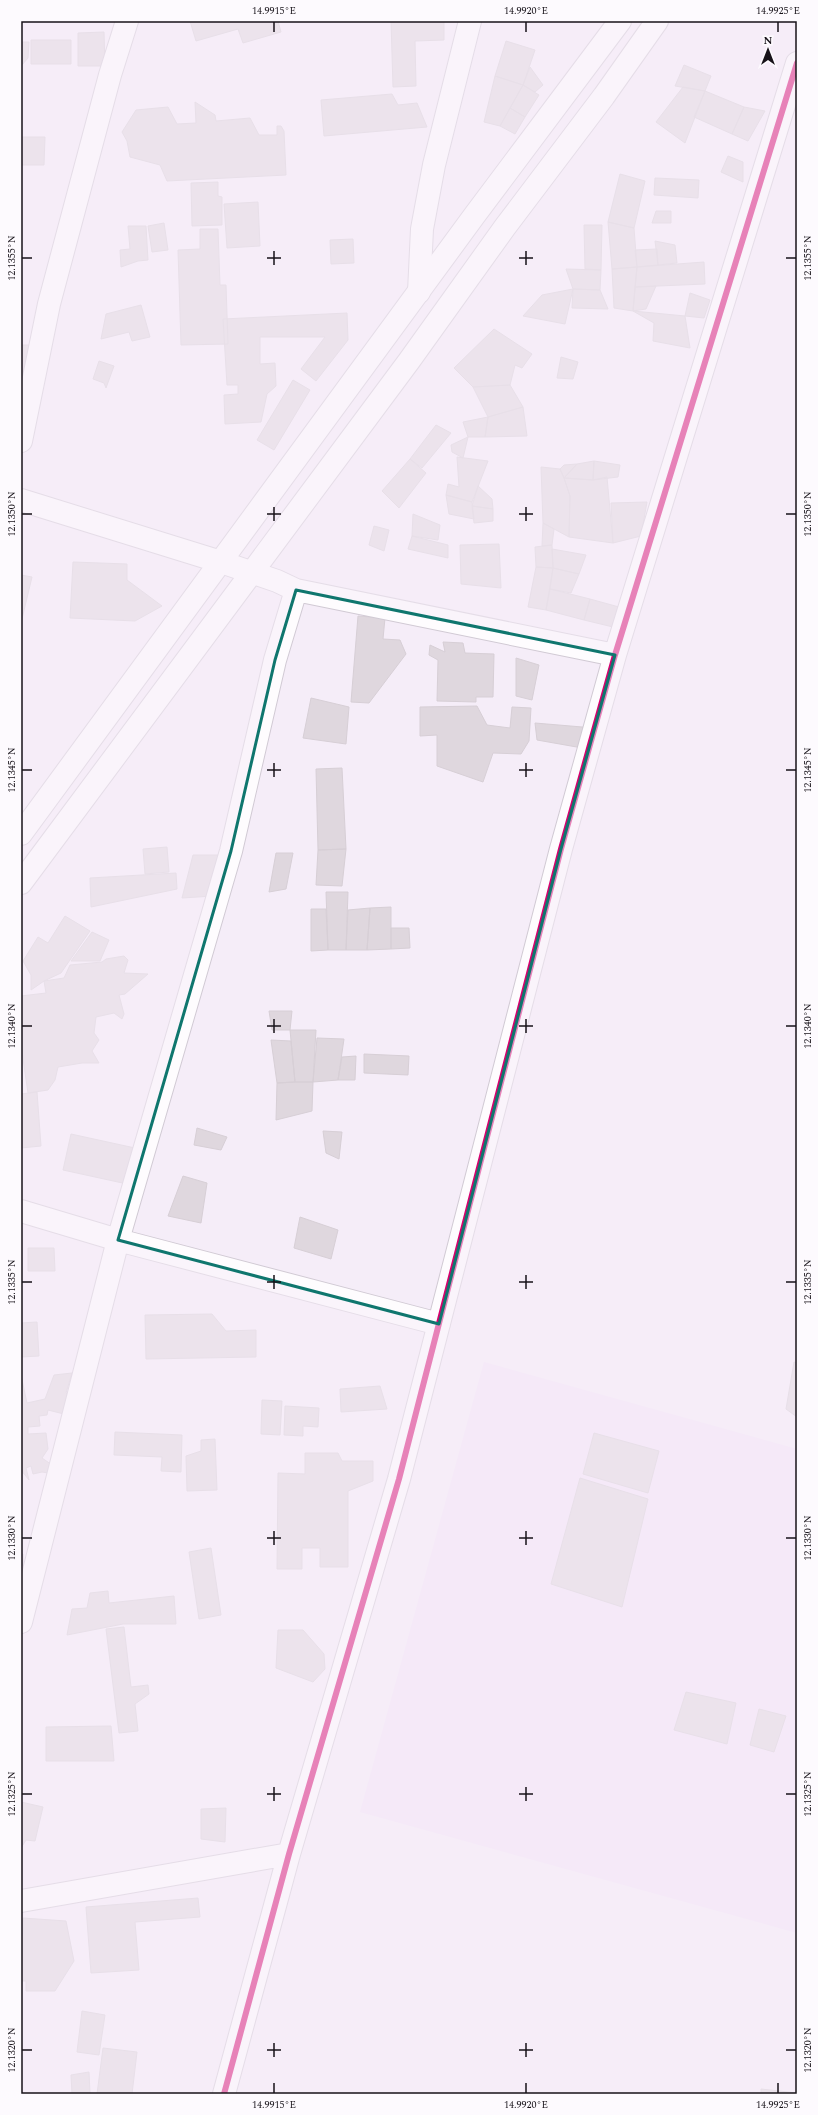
<svg xmlns="http://www.w3.org/2000/svg" width="818" height="2115" viewBox="0 0 818 2115" font-family="Spectral,serif">
<style>
.built{fill:#f3e4f8}
.building{fill:#dfd7de;stroke:#d7cfd6}
.lines{fill:none;stroke-linecap:round;stroke-linejoin:round}
.street-casing{stroke:#d1cad4;stroke-width:24}
.secondary-casing{stroke:#d1cad4;stroke-width:24}
.street{stroke:#fefcfe;stroke-width:22}
.secondary{stroke:#fefcfe;stroke-width:22}
.cycleway-casing{stroke:#fdfafe;stroke-width:8}
.cycleway{stroke:#d6006c;stroke-width:6}
.marked{fill:none;stroke:#0f766e;stroke-width:3;stroke-linejoin:round}
.ticks{fill:none;stroke:#171219;stroke-width:1.5}
.neatline{fill:none;stroke:#171219;stroke-width:1.5}
.ticks-label{font-size:10px;text-anchor:middle;fill:#171219}
</style>
<rect width="100%" height="100%" fill="#f5edf8"/>
<!-- built -->
<path class="built" d="M484 1362 797 1449V1933L360 1812Z"/>
<!-- building -->
<path class="building" d="M190 21H278L281 32 243 43 238 29 196 41Z
M391 21H444V40L415 41 416 86 393 87Z
M104 32 105 66H78V33Z
M31 40H71V64H31Z
M506 41 535 50 523 85 495 76Z
M21 42H29L28 58 21 66Z
M684 65 711 76 705 91 675 86Z
M530 67 543 85 535 92 523 85Z
M495 76 523 85 500 126 484 122Z
M523 85 539 95 525 117 510 108Z
M683 87 705 91 685 143 656 122Z
M705 91 744 107 732 134 694 117Z
M392 94 398 105 417 103 427 127 324 136 321 100Z
M195 102 215 115 216 121 250 118 259 135H277V126H281L284 131 286 175 167 181 160 165 130 157 127 141 122 132 136 110 168 107 177 124 196 123Z
M744 107 765 111 748 141 732 134Z
M510 108 525 117 515 134 500 126Z
M21 137H45L44 165H21Z
M728 156 743 162V182L721 172Z
M620 174 645 181 634 228 608 222Z
M655 178 699 180 698 198 654 195Z
M218 182V196L222 197V225L192 226 191 183Z
M258 202 260 246 227 248 224 204Z
M656 211H671V223H652Z
M608 222 634 228 637 267 612 269Z
M164 223 168 250 152 252 148 226Z
M584 225H602L601 270 585 269Z
M128 226H146L148 260 138 261 121 267 120 250 130 249Z
M200 229H218L220 285H226L228 344 181 345 178 250 200 249Z
M353 239 354 263 331 264 330 240Z
M655 241 675 245 677 263 658 265Z
M657 249 658 265 637 267 635 250Z
M704 262 705 284 635 287 637 267Z
M637 267 633 311 614 308 612 269Z
M566 269 601 270 600 290 573 289Z
M656 286 646 309 633 311 635 287Z
M573 289 600 290 608 309 572 308Z
M573 289 565 324 523 316 542 295Z
M690 293 710 300 704 318 685 316Z
M141 305 150 337 132 341 129 332 101 339 106 314Z
M633 311 685 316 690 348 653 341 654 323Z
M347 313 348 340 316 381 301 369 325 337H260V364L275 363 276 386 267 394 261 422 225 424 224 395 238 394V385H227L223 319Z
M494 329 532 354 522 368 515 365 510 385 473 387 454 368Z
M21 345H29V381L21 378Z
M561 357 578 362 573 379 557 378Z
M99 361 114 366 106 388 104 383 93 379Z
M293 380 310 390 274 450 257 440Z
M510 385 523 407 488 417 473 387Z
M523 407 527 436 485 437 488 417Z
M488 417 485 437H468L463 422Z
M436 425 451 433 422 468 410 459Z
M468 437 463 458 452 452 451 445Z
M457 457 488 461 472 502 446 495 448 484 459 487Z
M410 459 426 473 399 508 382 491Z
M594 461 593 480 564 478 577 464Z
M594 461 620 465 618 477 593 480Z
M577 464 564 478 560 469 564 465Z
M541 467 560 469 564 478 570 496 569 537 543 523Z
M607 477 613 543 569 537 570 496 564 478 593 480Z
M478 486 492 499 493 509 472 506Z
M446 495 472 502 474 519 449 514Z
M647 502 641 536 613 543 611 503Z
M472 506 493 509V521L474 523Z
M413 514 440 525 438 540 412 536Z
M543 523 554 529 552 545 542 546Z
M374 526 389 530 384 551 369 545Z
M412 536 448 545V558L408 549Z
M499 544 501 588 461 584 460 545Z
M552 545 553 568 536 567 535 547Z
M552 549 586 555 579 574 553 568Z
M73 562 127 564V580L162 606 135 621 70 618Z
M536 567 553 568 546 610 528 607Z
M553 568 579 574 571 593 550 589Z
M21 575 32 577 21 623Z
M550 589 590 599 584 620 546 610Z
M590 599 619 607 613 627 584 620Z
M358 616 385 618 383 639 400 640 406 654 369 703 351 702Z
M443 642 463 643 465 653 494 654 493 697H476V702L437 701 438 660 429 655 430 645 445 652Z
M516 658 539 665 532 700 516 696Z
M311 698 349 707 346 744 303 738Z
M477 706 487 725 510 728 512 707 531 708 529 741 521 754 493 753 483 782 437 766V735L420 736V707Z
M535 723 594 728 588 749 537 740Z
M342 768 346 849 318 850 316 769Z
M167 847 169 872 145 874 143 849Z
M346 849 342 886 316 885 318 850Z
M276 853H293L286 889 269 892Z
M193 855H224L213 896 182 898Z
M176 873 177 889 91 907 90 878Z
M326 892H348L346 950H328Z
M391 907V949L367 950 370 908Z
M370 908 367 950H346L348 910Z
M311 909H326L328 950 311 951Z
M65 916 90 931 61 973 44 981 31 990V975L23 961 38 937 48 943Z
M391 928H409L410 948 391 949Z
M92 932 109 940 100 961H71Z
M124 956 128 960 124 973 148 974 125 994 119 995 124 1014 122 1019 114 1013 96 1017 94 1033 99 1040 92 1051 99 1063H82L58 1067 55 1080 48 1090 28 1093 21 1045V996L46 993 44 981 64 978 70 965 102 962 106 959Z
M269 1011H292L290 1030H272Z
M290 1030H316L313 1082H295Z
M317 1038 344 1039 338 1080 313 1082Z
M271 1040 291 1041 295 1082 277 1083Z
M364 1054 409 1056 408 1075 364 1073Z
M356 1056 355 1080H338L342 1057Z
M295 1082H313L312 1111 276 1120 277 1083Z
M37 1092 41 1146 21 1148V1094Z
M197 1128 227 1137 221 1150 194 1145Z
M323 1131 342 1132 339 1159 326 1153Z
M71 1134 135 1148 127 1184 63 1170Z
M183 1176 207 1183 201 1223 168 1216Z
M300 1217 338 1230 331 1259 294 1248Z
M28 1248H54L55 1271H28Z
M212 1314 226 1331 256 1330V1357L146 1359 145 1315Z
M37 1322 39 1356 21 1357V1323Z
M794 1362 797 1363V1417L786 1409Z
M72 1373 66 1393 72 1398 68 1415 48 1410 47 1415 39 1416 40 1426 28 1427V1434L46 1433 48 1449 42 1458 55 1467 54 1474 42 1472 33 1474 31 1466 26 1468 29 1480 21 1470V1375L27 1403 45 1399 54 1375Z
M380 1386 387 1409 341 1412 340 1389Z
M262 1400 282 1401 280 1435 261 1434Z
M285 1406 319 1408 318 1427 303 1426V1436L284 1435Z
M115 1432 182 1435 181 1472 161 1471 162 1457 114 1455Z
M594 1433 659 1451 648 1493 583 1474Z
M215 1439 217 1490 187 1491 186 1456 201 1451V1440Z
M305 1453H338L342 1461H373V1481L348 1491V1567H320V1548H302V1569H277L278 1473 305 1474Z
M580 1478 648 1499 622 1607 551 1584Z
M211 1548 221 1615 199 1619 189 1552Z
M21 1554H23V1565H21Z
M108 1591 109 1603 174 1596 176 1624H123L67 1635 72 1609 87 1608 90 1593Z
M124 1627 131 1687 148 1685 149 1694 135 1704 138 1731 119 1733 106 1629Z
M278 1630H303L324 1654 325 1669 313 1682 276 1668Z
M686 1692 736 1703 727 1744 674 1730Z
M759 1709 786 1716 774 1752 750 1745Z
M111 1726 114 1761H46V1727Z
M21 1802 43 1807 35 1841 26 1840 21 1848Z
M226 1808 225 1842 201 1839V1809Z
M198 1898 200 1917 135 1922 139 1970 91 1973 86 1907Z
M23 1918 66 1921 74 1961 55 1991H26V1981H21Z
M82 2011 105 2015 99 2055 77 2052Z
M103 2048 137 2052 132 2094H97Z
M89 2072 90 2094H72L71 2075Z
M761 2089 797 2093V2094H761Z"/>
<g class="lines">
<defs>
<path id="street" d="M419 292 422 229 434 165 470 21
M21 441 49 304 110 75 127 21
M21 500 221 562 277 581 296 590 615 655
M21 1211 118 1240 439 1324
M21 1622 118 1240 231 851 275 660 296 590
M21 1901 289 1854
M224 2094 289 1854 399 1479 561 849 615 655 797 63"/>
<path id="secondary" d="M21 834 474 216 620 21
M21 883 409 361 505 227 604 96 657 21"/>
</defs>
<!-- street casing -->
<use href="#street" class="street-casing"/>
<!-- secondary casing -->
<use href="#secondary" class="secondary-casing"/>
<!-- street -->
<use href="#street" class="street"/>
<!-- secondary -->
<use href="#secondary" class="secondary"/>
<defs>
<path id="cycleway" d="M224 2094 289 1854 399 1479 561 849 615 655 797 63"/>
</defs>
<!-- cycleway casing -->
<use href="#cycleway" class="cycleway-casing"/>
<!-- cycleway -->
<use href="#cycleway" class="cycleway"/>
</g>
<!-- marked area -->
<path d="M0 0H818V2115H0ZM296 590 615 655 561 849 439 1324 118 1240 231 851 275 660Z" fill="#f5edf8" fill-opacity=".55" fill-rule="evenodd"/>
<path class="marked" d="M296 590 615 655 561 849 439 1324 118 1240 231 851 275 660Z"/>
<!-- ticks -->
<path class="ticks" d="M274 22V32M526 22V32M778 22V32M274 251V265M526 251V265M22 258H32M267 258H281M519 258H533M786 258H796M274 507V521M526 507V521M22 514H32M267 514H281M519 514H533M786 514H796M274 763V777M526 763V777M22 770H32M267 770H281M519 770H533M786 770H796M274 1019V1033M526 1019V1033M22 1026H32M267 1026H281M519 1026H533M786 1026H796M274 1275V1289M526 1275V1289M22 1282H32M267 1282H281M519 1282H533M786 1282H796M274 1531V1545M526 1531V1545M22 1538H32M267 1538H281M519 1538H533M786 1538H796M274 1787V1801M526 1787V1801M22 1794H32M267 1794H281M519 1794H533M786 1794H796M274 2043V2057M526 2043V2057M22 2050H32M267 2050H281M519 2050H533M786 2050H796M274 2083V2093M526 2083V2093M778 2083V2093"/>
<!-- border -->
<rect width="818" height="2115" fill="none" stroke="#fdfafe" stroke-width="44"/>
<!-- north arrow -->
<g transform="translate(768 50)" stroke="#fdfafe" stroke-width="3" paint-order="stroke">
<path d="M0-3L7 15L0 10L-7 15Z" fill="#171219"/>
<text y="-6" font-size="11" font-weight="bold" text-anchor="middle" fill="#171219">N</text>
</g>
<rect x="22" y="22" width="774" height="2071" class="neatline"/>
<g class="ticks-label">
<text x="274" y="14">14.9915°E</text>
<text x="526" y="14">14.9920°E</text>
<text x="778" y="14">14.9925°E</text>
<text transform="translate(11 258) rotate(-90)" y="4">12.1355°N</text>
<text transform="translate(807 258) rotate(-90)" y="4">12.1355°N</text>
<text transform="translate(11 514) rotate(-90)" y="4">12.1350°N</text>
<text transform="translate(807 514) rotate(-90)" y="4">12.1350°N</text>
<text transform="translate(11 770) rotate(-90)" y="4">12.1345°N</text>
<text transform="translate(807 770) rotate(-90)" y="4">12.1345°N</text>
<text transform="translate(11 1026) rotate(-90)" y="4">12.1340°N</text>
<text transform="translate(807 1026) rotate(-90)" y="4">12.1340°N</text>
<text transform="translate(11 1282) rotate(-90)" y="4">12.1335°N</text>
<text transform="translate(807 1282) rotate(-90)" y="4">12.1335°N</text>
<text transform="translate(11 1538) rotate(-90)" y="4">12.1330°N</text>
<text transform="translate(807 1538) rotate(-90)" y="4">12.1330°N</text>
<text transform="translate(11 1794) rotate(-90)" y="4">12.1325°N</text>
<text transform="translate(807 1794) rotate(-90)" y="4">12.1325°N</text>
<text transform="translate(11 2050) rotate(-90)" y="4">12.1320°N</text>
<text transform="translate(807 2050) rotate(-90)" y="4">12.1320°N</text>
<text x="274" y="2108">14.9915°E</text>
<text x="526" y="2108">14.9920°E</text>
<text x="778" y="2108">14.9925°E</text>
</g>
</svg>
